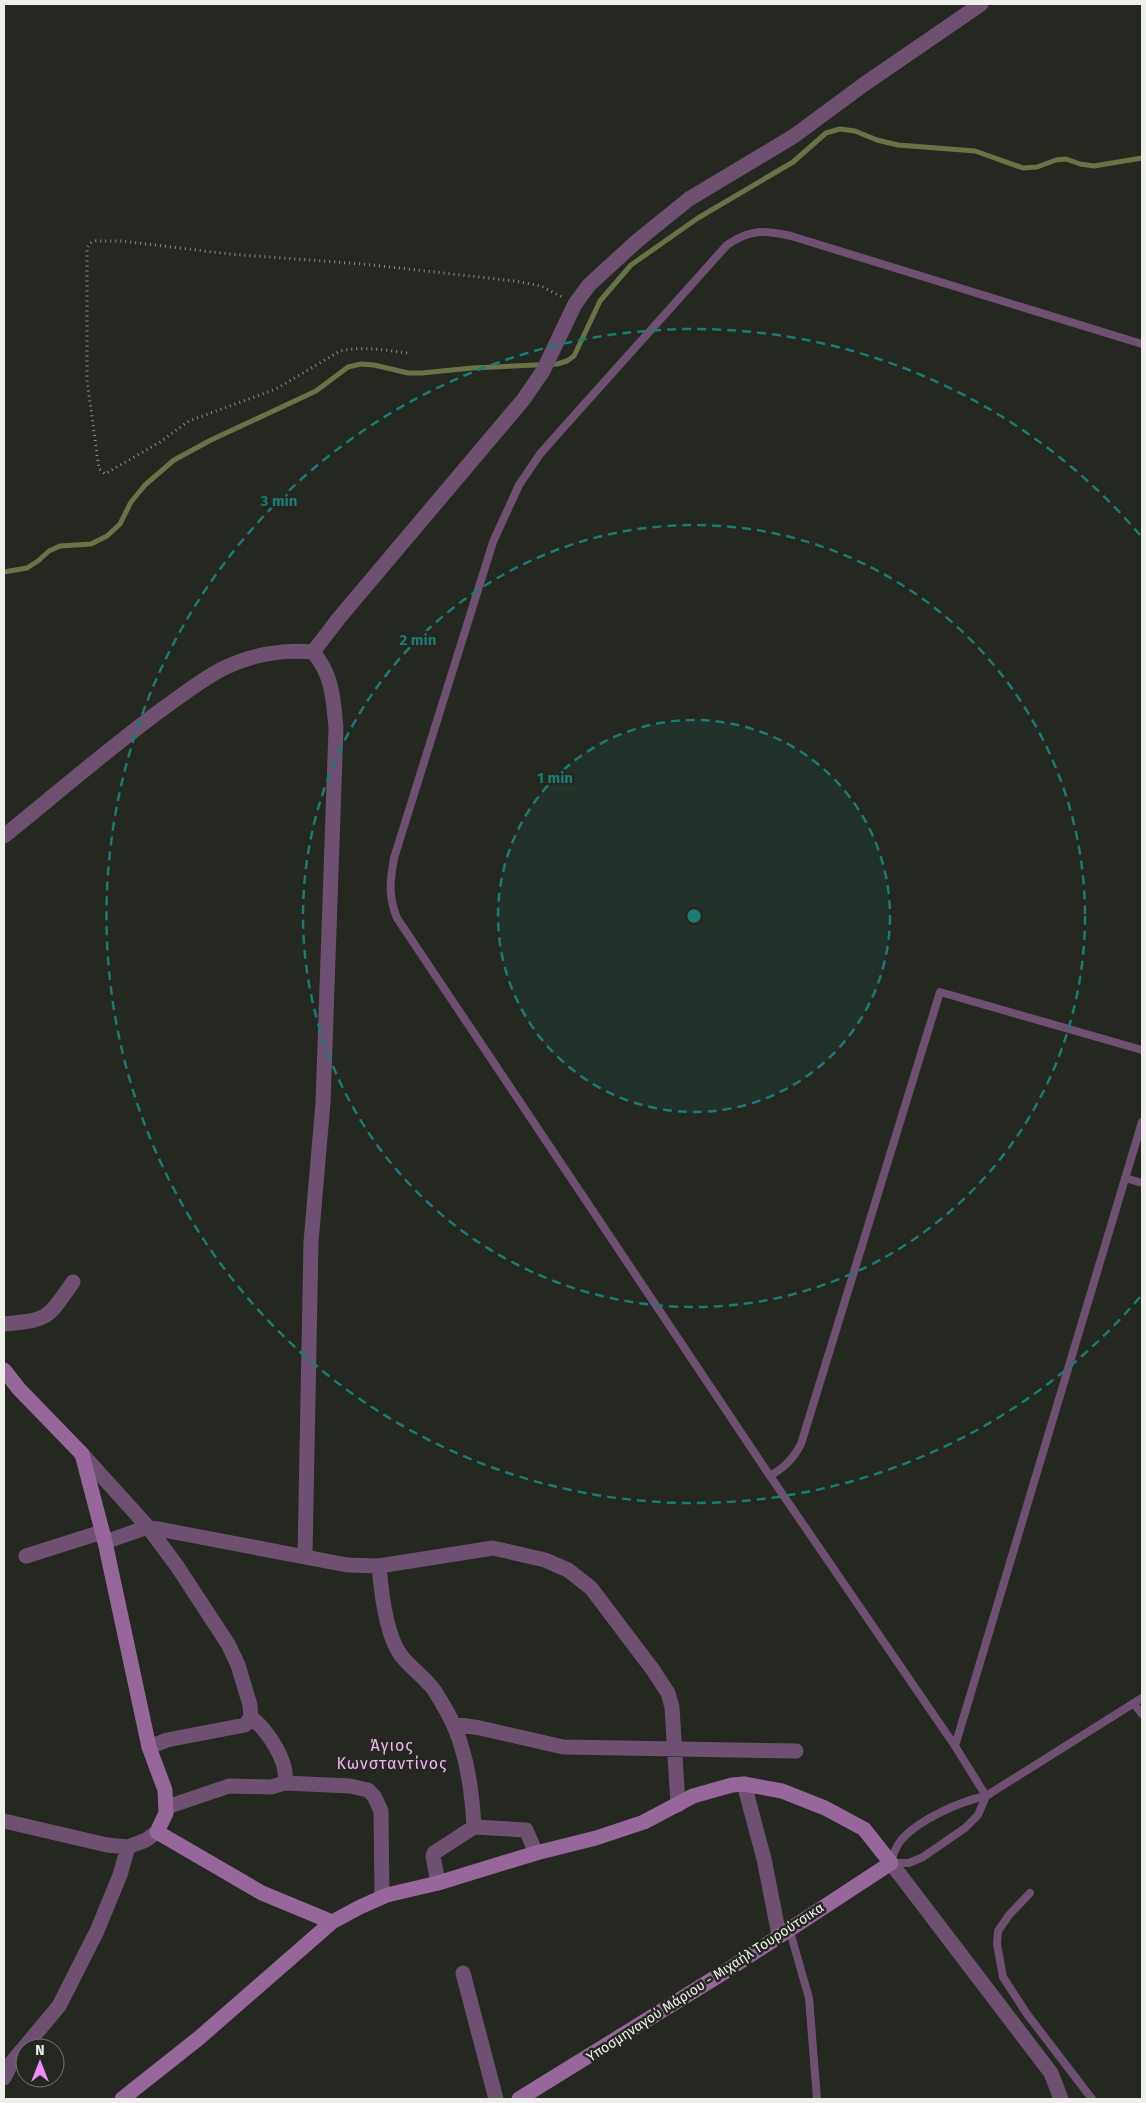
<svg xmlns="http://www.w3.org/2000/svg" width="1146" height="2103" viewBox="0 0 1146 2103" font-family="'Fira Sans',sans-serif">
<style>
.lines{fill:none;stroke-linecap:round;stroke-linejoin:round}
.stream{stroke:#6a7346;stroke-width:5}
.path{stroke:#8e908b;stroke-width:3;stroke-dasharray:1 4;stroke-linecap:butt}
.lane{stroke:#6e5070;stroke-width:8}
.street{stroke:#6e5070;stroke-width:15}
.secondary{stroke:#97669b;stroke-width:15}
.ring{fill:none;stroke:#1a7c74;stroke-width:2.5;stroke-dasharray:9 6}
.labels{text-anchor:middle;stroke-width:5;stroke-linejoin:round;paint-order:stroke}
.street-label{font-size:14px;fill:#eeefeb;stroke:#252721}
.quarter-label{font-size:16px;letter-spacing:1px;fill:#efb7f2;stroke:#252721}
.centre{fill:#1a7c74;stroke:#252721;stroke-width:2.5}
.ring-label{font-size:15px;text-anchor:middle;font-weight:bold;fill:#1a7c74;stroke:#252721;stroke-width:5;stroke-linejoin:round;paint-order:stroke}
</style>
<rect width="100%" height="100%" fill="#252721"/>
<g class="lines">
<!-- stream -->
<path class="stream" d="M4 572 27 568 38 561 49 551 60 546 91 544 107 536 120 524 131 502 145 485 174 460 211 440 316 391 348 367 361 364 374 365 408 373H422L472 368 557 364 567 361 574 356 600 301 631 265 698 218 793 162 826 133 840 129 855 131 877 140 898 145 975 151 1023 168 1037 167 1056 160 1066 159 1080 164 1094 166 1142 158"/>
<!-- path -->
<path class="path" d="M407 353C385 350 363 346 340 351L276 389 189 421 160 442 105 474 99 469 87 380V248L90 243 96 241H122L229 254 363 264 515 281 541 286 562 297"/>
<!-- lane -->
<path class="lane" d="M1125 1178 1142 1183
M770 1476C785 1467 793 1459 801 1444L940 992 1142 1050
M1134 1704 1142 1714
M955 1746 1142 1122
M986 1796 955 1746 770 1476 397 918C388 896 390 881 394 858L493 542 519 485 540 454 563 428 727 245C750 229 764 230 791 236L1142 344
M986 1796 978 1815 965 1828 923 1857 909 1863H891C893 1854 896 1846 902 1839 920 1819 961 1801 986 1796L1142 1698
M1030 1893 1009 1915 998 1931 997 1944 1003 1977 1027 2014 1092 2099
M789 1928 809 1998 817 2099"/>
<!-- street -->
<path class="street" d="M313 652 339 618 523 400 543 371 575 304 589 285 637 241 689 199 794 136 863 85 981 4
M4 836C56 794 107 750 161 710 181 696 202 679 224 668 251 655 283 649 313 652 333 676 333 698 336 728L323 1103 311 1242 305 1555
M4 1324C49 1320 47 1319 73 1282
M82 1454 148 1527 177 1566 228 1644 238 1665 250 1705 251 1717 245 1725 167 1740 149 1747
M105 1542 148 1527 347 1565 379 1566 493 1548 545 1560 568 1570 591 1588 653 1670 668 1693 672 1707 678 1805
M26 1556 102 1532
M379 1566C381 1590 386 1634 400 1654 410 1668 425 1677 434 1690 438 1696 442 1703 446 1710 466 1744 472 1788 474 1827L434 1853 433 1856 438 1883
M453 1724 480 1728 563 1747 796 1751
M285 1783 350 1786 368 1790 374 1796 381 1811 382 1897
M744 1784 764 1859 779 1935
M167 1807 229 1786 271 1787 285 1783C289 1761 267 1730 251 1717
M4 1821 107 1845 128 1847 146 1840 157 1832
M474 1827 526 1830 536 1853
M891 1863 1051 2073 1061 2099
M463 1973 496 2099
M4 2078 12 2062 59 2006 97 1931 120 1875 128 1847"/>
<!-- secondary -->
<path class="secondary" d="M4 1370 19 1389 82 1454 105 1542 149 1747 165 1790 166 1813 157 1832 262 1893 332 1922
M122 2099 199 2038 332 1922 360 1907 387 1895 438 1883 536 1853 596 1838 644 1822 693 1796 732 1785 744 1784 782 1791 825 1808 864 1829 891 1863 726 1971 519 2099"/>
</g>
<!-- distance rings -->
<circle cx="694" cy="916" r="196" fill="#1a7c74" fill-opacity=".12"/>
<g class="ring">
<circle cx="694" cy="916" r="196"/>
<circle cx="694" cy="916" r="391"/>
<path d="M1140 1297A587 587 0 1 1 1140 535"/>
</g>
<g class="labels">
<!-- street labels -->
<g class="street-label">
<text transform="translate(705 1982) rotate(-33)" y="5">Υποσμηναγού Μάριου - Μιχαήλ Τουρούτσικα</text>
</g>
<!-- quarter labels -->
<g class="quarter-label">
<text x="392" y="1751">Άγιος<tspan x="392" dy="18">Κωνσταντίνος</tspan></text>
</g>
</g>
<circle cx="694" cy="916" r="8" class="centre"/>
<g class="ring-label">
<text x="279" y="506">3 min</text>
<text x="418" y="645">2 min</text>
<text x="555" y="783">1 min</text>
</g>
<!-- border -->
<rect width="1146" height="2103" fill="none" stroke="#eeefeb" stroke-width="10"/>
<!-- north arrow -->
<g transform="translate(40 2063)"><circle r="24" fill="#252721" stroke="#757772"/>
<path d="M0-4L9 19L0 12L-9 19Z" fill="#ef8bf7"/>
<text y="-8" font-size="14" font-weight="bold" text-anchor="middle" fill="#eeefeb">N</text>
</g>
</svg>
